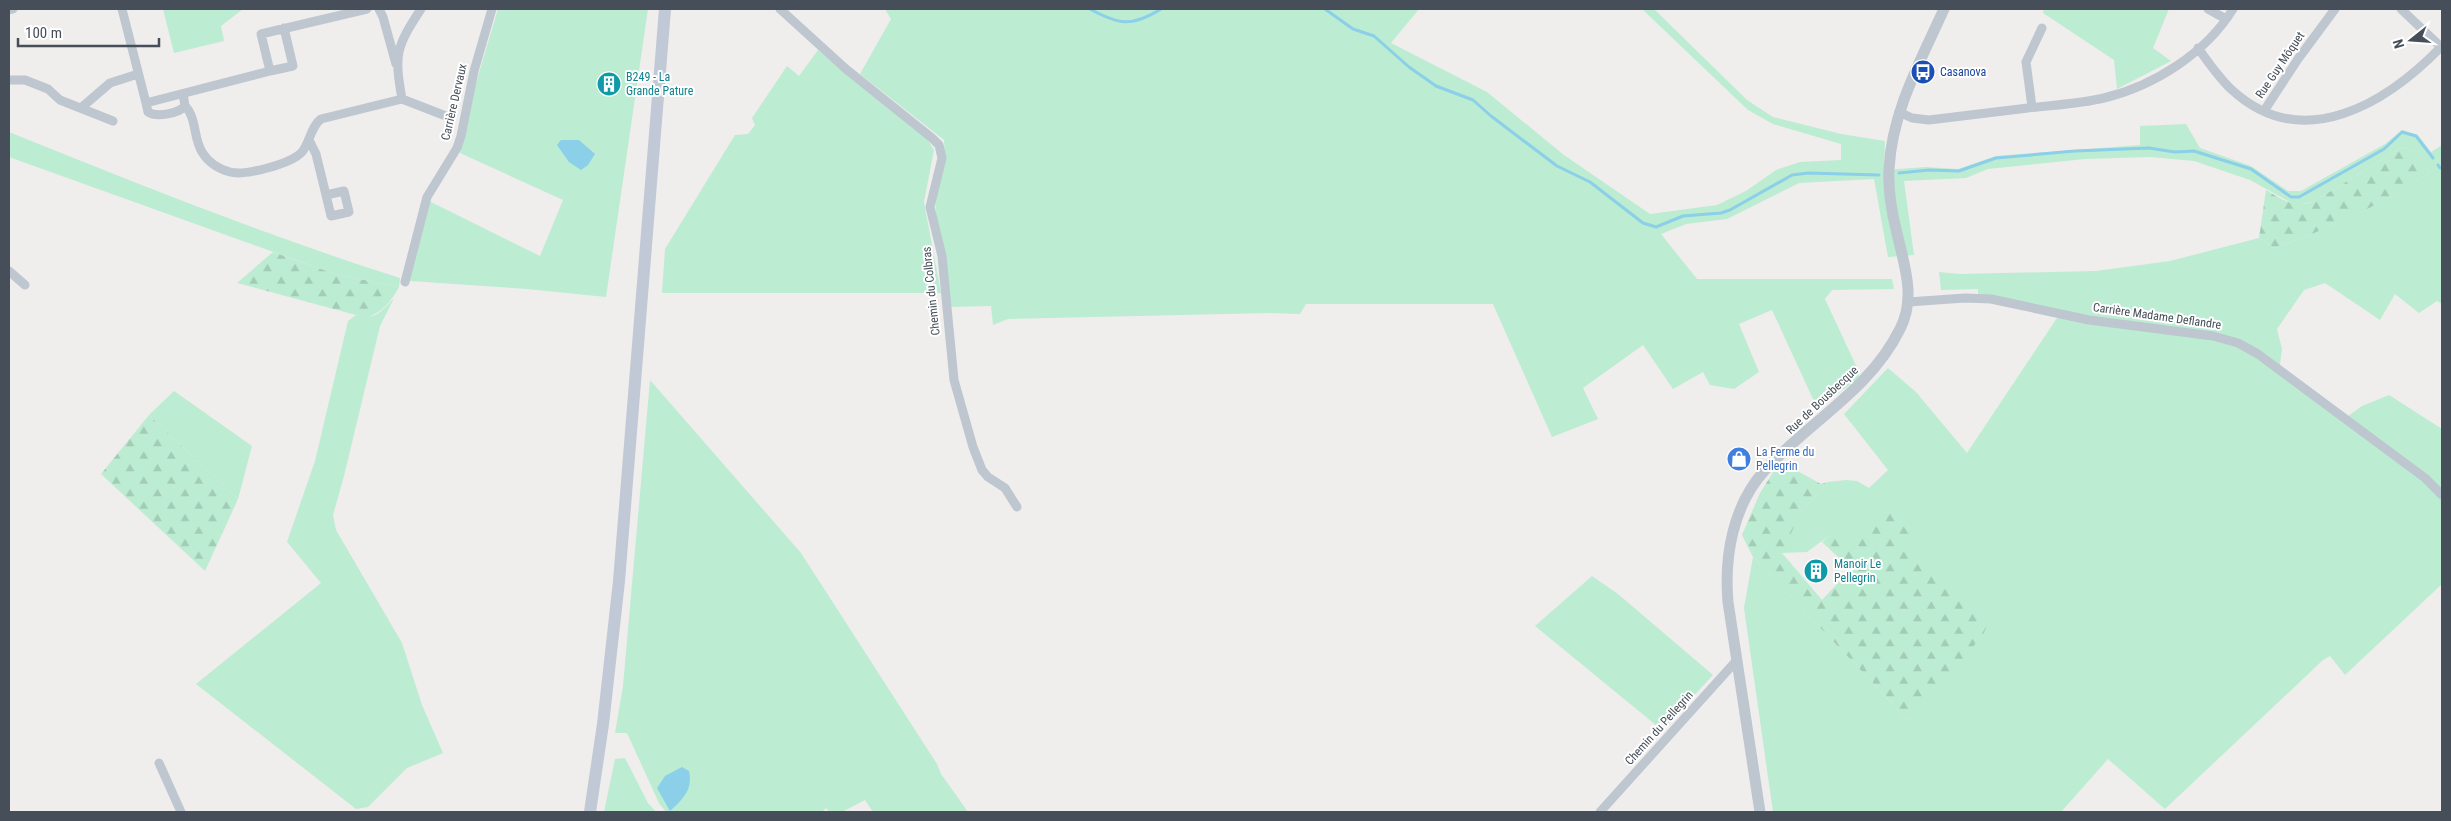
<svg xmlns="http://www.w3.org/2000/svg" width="2451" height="821" viewBox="0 0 2451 821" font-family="'Roboto Condensed',sans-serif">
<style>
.green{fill:#bcecd2}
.forest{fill:url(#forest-firs)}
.water{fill:#8bcfe8}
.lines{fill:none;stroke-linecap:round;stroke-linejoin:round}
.stream{stroke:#8bcfe8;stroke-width:3}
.minor{stroke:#bec6cf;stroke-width:9}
.tertiary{stroke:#bec6cf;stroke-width:11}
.secondary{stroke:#c0c9d5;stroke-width:12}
.labels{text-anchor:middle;stroke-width:4;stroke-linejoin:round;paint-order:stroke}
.street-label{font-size:12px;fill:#464f59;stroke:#fff}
.transit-label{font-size:12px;fill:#164399;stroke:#fff;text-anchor:start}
.culture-label{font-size:12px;fill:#0d838f;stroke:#fff;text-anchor:start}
.shop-label{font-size:12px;fill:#366cbe;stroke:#fff;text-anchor:start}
</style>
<defs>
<pattern id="forest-firs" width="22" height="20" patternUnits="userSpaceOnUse" patternTransform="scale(1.25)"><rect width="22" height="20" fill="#bcecd2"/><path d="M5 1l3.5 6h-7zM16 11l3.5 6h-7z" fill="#a3ccb7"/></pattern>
</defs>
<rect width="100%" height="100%" fill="#f0eded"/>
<!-- green -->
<path class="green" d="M163 9H243L221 26 224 41 174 53Z
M498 9H648L606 297 527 289 410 281 413 255 429 201 540 256 563 200 460 153 475 86Z
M885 9H1419L1391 43 1487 92 1564 155 1650 214 1717 205 1746 191 1776 170 1800 162 1841 160V144L1773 124 1748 110 1642 9H1654L1747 100 1773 117 1841 134 1885 141 1884 170 1926 167 1958 169 1996 156 2140 145V126L2186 124 2200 148 2251 166 2288 191H2301L2385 144 2402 130 2418 135 2431 152 2442 145V304L2437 301 2419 313 2395 294 2380 320 2325 283 2304 290 2277 329 2282 349 2280 365 2348 416 2362 406 2389 395 2442 429V584L2345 675 2330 656 2323 660 2165 809 2108 759 2061 812H1773L1744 608 1753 557 1909 721 1865 535H1830L1807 552 1781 553 1801 512 1828 482 1846 480 1857 481 1869 488 1888 470 1844 414 1888 368 1916 392 1967 453 2057 318 2058 311 1978 294V289L1941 290 1939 272 1960 274 2096 271 2170 261 2259 238 2274 248C2332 228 2378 206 2430 172L2414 152 2403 147 2313 202 2295 205 2250 180 2194 161 2150 157 2085 159 1988 169 1966 178 1904 181 1914 255 1888 257 1874 179 1799 183 1727 219 1686 224 1661 234 1697 279H1892L1894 289 1832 290 1825 299 1859 372V378L1825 403 1813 399 1772 310 1739 324 1759 372 1734 389 1710 385 1703 372 1673 389 1643 345 1583 388 1598 419 1552 437 1493 304H1306L1300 314 1270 313 1008 319 993 325 991 306 950 307C945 271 933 230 936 193 938 173 946 160 944 140L860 74 891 19Z
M2044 9H2169L2153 48 2171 61 2117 89 2114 60 2043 13Z
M818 50 926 137 934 150 924 202 941 293H662L665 249 735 135 748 134 755 125 752 118 787 66 799 76Z
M9 132C138 184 267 236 400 278L399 287 335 274 9 157Z
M394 298 380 326 344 476 333 515 336 530 402 643 422 705 443 753 407 768 368 807 356 809 196 684 321 583 287 542 315 461 348 321 356 315C375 321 381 312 394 298Z
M650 380 801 553 937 764 941 774 968 812H873L865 800 842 812H830L826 808 822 812H666L659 803 627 733H615L623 686Z
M174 391 252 446 238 499 149 415Z
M1592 576 1618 594 1713 675 1662 730 1535 626Z
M625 758 648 803 656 812H604L615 759Z"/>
<!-- forest -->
<path class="forest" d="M2403 147 2414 152 2430 172C2379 206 2332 228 2274 248L2259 238 2266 190C2283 200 2293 208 2313 202Z
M273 252 335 274 399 287C391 302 382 312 367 318L237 283Z
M149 415 238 499 205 571 101 474Z
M1785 464 1821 484 1828 482 1801 512 1782 553 1822 600 1851 569 1822 542 1830 535H1865L1890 512 1914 537 1907 547 1987 625 1983 635 1909 721 1753 557 1742 535 1760 493 1777 466Z"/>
<!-- water -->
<path class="water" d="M561 140H579L595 154 588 165 581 170 569 162 557 145Z
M682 767 689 771C693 790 683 799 670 811L657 788 665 776Z"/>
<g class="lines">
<!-- stream -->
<path class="stream" d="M1090 9C1119 25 1132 27 1161 9
M1325 9 1353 29 1374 36 1409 67 1436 86 1473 100 1491 116 1557 166 1590 182 1643 223 1656 227 1683 216 1721 213 1730 210 1792 175 1808 173 1879 175
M2438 165 2440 168 2442 167
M1899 173 1929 170 1959 171 1996 158 2075 151 2149 148 2175 152 2194 151 2251 169 2291 197H2299L2384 149 2402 132 2416 136 2433 158"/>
<!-- minor -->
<path class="minor" d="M122 9 146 103
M379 9 383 17 396 64
M780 9 846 69 932 138 939 145 942 158 930 207 942 256 954 380 973 447 982 470 988 477 1005 488 1017 507
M2208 9 2226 19
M2401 9 2441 47
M9 10 13 9
M284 28 293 66 270 71 261 34 367 9
M2198 48C2209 63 2219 78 2232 90 2303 155 2387 103 2442 46
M9 80H25L48 89 60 100 113 121
M183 94 185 106C179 113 157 118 148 112L146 103 270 71
M402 99 451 118
M185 106C197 118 193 138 202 152 208 162 219 169 230 172 245 176 291 164 302 152 310 142 311 126 321 119L402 99C394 54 396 47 421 9
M2032 107 2026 62 2042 28
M81 108 110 83 138 74
M2264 111 2298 59 2335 9
M1899 112 1912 118 1929 120C1962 116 1995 112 2028 108 2053 105 2079 104 2104 98 2154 86 2206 53 2233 9
M309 140 316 154 326 195
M344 191 349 212 331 216 326 195Z
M9 271 25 285
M405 282 427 197 457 148 461 136 474 71 492 9
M1908 302 1965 298 1991 299 2089 320 2213 336 2238 343 2258 354 2425 478 2442 495
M159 763 181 812
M1600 812 1737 660"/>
<!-- tertiary -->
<path class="tertiary" d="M1760 812 1728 602C1724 556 1733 505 1765 470 1810 421 1870 390 1900 329 1917 296 1903 262 1896 229 1891 209 1888 189 1889 169 1892 111 1921 60 1944 9"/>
<!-- secondary -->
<path class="secondary" d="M590 812 603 724 619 581 665 9"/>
</g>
<!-- icons -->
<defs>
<symbol id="bus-disc" viewBox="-11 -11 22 22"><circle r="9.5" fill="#1a4fb4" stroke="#fff"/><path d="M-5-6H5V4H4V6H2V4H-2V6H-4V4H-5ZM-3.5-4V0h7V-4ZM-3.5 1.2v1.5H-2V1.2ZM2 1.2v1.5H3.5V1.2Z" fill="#fff"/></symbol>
<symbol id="building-disc" viewBox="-11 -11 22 22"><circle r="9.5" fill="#0f9aa8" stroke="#fff"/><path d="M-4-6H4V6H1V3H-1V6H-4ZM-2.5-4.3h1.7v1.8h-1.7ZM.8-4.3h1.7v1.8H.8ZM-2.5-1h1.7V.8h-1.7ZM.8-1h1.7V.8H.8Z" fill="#fff"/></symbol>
<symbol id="shop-disc" viewBox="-11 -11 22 22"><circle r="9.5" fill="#3f7fe0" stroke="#fff"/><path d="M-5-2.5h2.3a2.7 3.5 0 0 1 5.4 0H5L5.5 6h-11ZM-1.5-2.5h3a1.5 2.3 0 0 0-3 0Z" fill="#fff"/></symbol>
</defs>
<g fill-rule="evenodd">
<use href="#bus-disc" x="1909" y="58" width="28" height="28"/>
<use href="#building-disc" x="595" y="70" width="28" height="28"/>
<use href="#shop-disc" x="1725" y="445" width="28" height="28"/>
<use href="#building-disc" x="1802" y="557" width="28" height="28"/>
</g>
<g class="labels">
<!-- street labels -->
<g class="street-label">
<text transform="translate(2280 65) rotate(-56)" y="4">Rue Guy Môquet</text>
<text transform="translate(454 102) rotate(-77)" y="4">Carrière Dervaux</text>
<text transform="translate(931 291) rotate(-96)" y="4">Chemin du Colbras</text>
<text transform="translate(2157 316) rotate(8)" y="4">Carrière Madame Deflandre</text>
<text transform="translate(1822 400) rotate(-43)" y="4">Rue de Bousbecque</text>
<text transform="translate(1659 728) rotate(-48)" y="4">Chemin du Pellegrin</text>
</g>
<!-- transit labels -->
<g class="transit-label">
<text x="1940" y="76">Casanova</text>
</g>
<!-- culture labels -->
<g class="culture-label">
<text x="626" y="81">B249 - La<tspan x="626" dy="14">Grande Pature</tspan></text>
<text x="1834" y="568">Manoir Le<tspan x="1834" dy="14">Pellegrin</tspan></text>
</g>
<!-- shop labels -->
<g class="shop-label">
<text x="1756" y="456">La Ferme du<tspan x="1756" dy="14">Pellegrin</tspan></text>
</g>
</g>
<!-- border -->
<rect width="2451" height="821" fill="none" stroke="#464f59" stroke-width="20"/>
<!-- north arrow -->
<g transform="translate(2411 40) rotate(253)" stroke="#ffffff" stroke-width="4" paint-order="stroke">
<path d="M0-4L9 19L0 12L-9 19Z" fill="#464f59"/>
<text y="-8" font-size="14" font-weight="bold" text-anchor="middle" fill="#464f59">N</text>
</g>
<!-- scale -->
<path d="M18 38v8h141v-8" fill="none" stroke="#464f59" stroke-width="2.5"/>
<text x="25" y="38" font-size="15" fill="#464f59" stroke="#ffffff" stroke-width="4" paint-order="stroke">100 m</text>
</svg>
